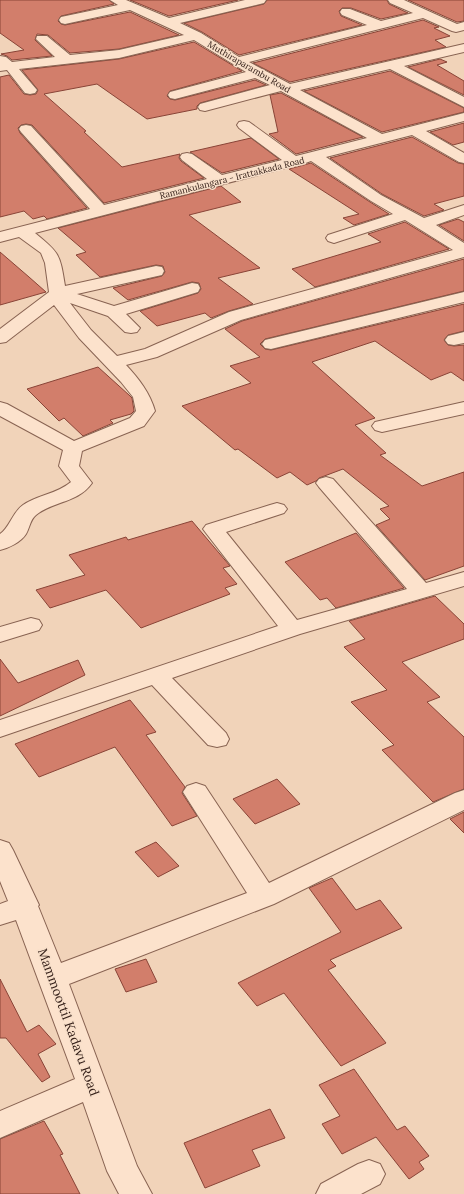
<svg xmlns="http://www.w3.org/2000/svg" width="464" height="1194" viewBox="0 0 464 1194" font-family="Lora,serif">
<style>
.building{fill:#d27e6b;stroke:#894437}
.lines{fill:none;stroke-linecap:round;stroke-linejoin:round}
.minor-casing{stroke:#886352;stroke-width:2}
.minor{fill:#fce2cc;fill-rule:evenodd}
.labels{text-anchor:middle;stroke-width:3;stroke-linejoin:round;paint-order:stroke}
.far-street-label{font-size:9px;fill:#352019;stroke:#f8dfc9}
.near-street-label{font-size:13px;fill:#352019;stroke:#f8dfc9}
</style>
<rect width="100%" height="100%" fill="#f1d3b9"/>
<!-- building -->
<path class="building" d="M0 0H109L114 4 61 16 58 21 61 24 65 25 130 12 179 35 119 49 70 53 48 35 37 34 35 40 52 56 12 60 7 56 1 54 24 50 0 33Z
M130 0H238L169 16Z
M267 0H387L389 4 408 13 381 19 351 8H342L339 11 341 16 362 25 239 55 202 32 184 23 264 4Z
M408 0H464V21L457 22Z
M423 20 439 27 434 28 450 36 435 40 446 47 290 82 253 63Z
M194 42 242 71 170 91 167 96 170 99 175 100 255 80 266 85 200 103 197 106V109L147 119 97 84 44 94 86 131 84 132 122 167 180 154 179 158 181 161 204 178 104 203 32 125 26 124 21 125 18 128 20 133 87 208 47 219 44 216 33 219 24 211 0 217V77L9 75 24 94 30 95 36 94 38 90 22 70 119 59Z
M440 59 447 62 437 65 464 81V95L408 67Z
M390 71 464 108V112L382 132 304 91Z
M281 93 363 137 296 154 269 134 278 132 270 95Z
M464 123V142L453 145 430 132Z
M412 137 458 163 464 164V196L434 204 444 210 424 216 382 194 330 158Z
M251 138 279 159 222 173 190 152Z
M311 163 370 202 389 214 354 225 343 218 359 214 289 169Z
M221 186 241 202 189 215 260 268 218 278 253 304 229 311 211 318 205 313 157 326 140 311 198 293 201 289 199 283 192 282 128 300 113 288 162 276 165 272 163 266 156 265 100 277 76 255 86 252 58 228Z
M458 219 464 222V241L439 225Z
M405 222 449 249 315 287 292 269 381 242 368 234Z
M0 252 29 277 46 292 0 305Z
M464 259V291L265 339 260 344 265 349 271 350 464 304V331L448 335 444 340 448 345 454 346 464 345V381L451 372 431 380 375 341 312 362 375 418 355 425 386 453 380 455 422 486 464 472V566L425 580 376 525 390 519 380 509 389 506 343 469 319 478 316 481 307 485 290 472 277 478 238 449 235 450 182 406 251 383 230 366 260 357 225 329 242 321Z
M98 367 129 395 132 398 134 411 131 414 110 420 113 423 83 436 64 418 59 421 27 389Z
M192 521 230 566 223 568 237 584 225 588 230 594 141 628 106 590 50 608 36 590 85 575 69 555 126 537 128 540Z
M356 533 404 588 336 608 327 598 320 600 285 562Z
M435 596 464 624V639L402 662 440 697 427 702 464 737V789L433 802 382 750 394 745 351 702 387 690 344 647 365 639 349 621Z
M0 659 18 683 78 660 85 675 0 716Z
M130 700 156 732 146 735 185 787 182 793 197 816 172 826 115 747 39 777 15 744Z
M277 779 300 804 255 824 233 799Z
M464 812V833L450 819Z
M156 842 179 866 158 877 135 852Z
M332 878 356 910 380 900 402 928 330 960 336 966 328 970 386 1043 341 1066 284 993 257 1006 238 983 341 932 309 888Z
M146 959 157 982 126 992 115 969Z
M0 979 27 1032 39 1025 56 1044 38 1054 50 1077 42 1082 6 1038H0Z
M354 1069 397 1130 405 1126 429 1156 419 1162 424 1169 409 1179 376 1137 342 1154 322 1124 340 1116 319 1085Z
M270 1109 285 1138 252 1150 260 1166 205 1188 184 1143Z
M44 1121 63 1154 60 1155 80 1194H0V1139Z"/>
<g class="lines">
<defs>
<path id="minor" d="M110 0H126L169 18 245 0H266L264 3 180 23 201 33 239 57 367 25 342 15 340 12 342 9H350L381 21 413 13 390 3 388 0H404L457 24 464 22V30L456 32 452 31 423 18 249 62 290 84 464 44V52L404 66 464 97V107L390 69 300 90 382 134 464 113V121L426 131 464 153V163L459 162 412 135 326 157 381 195 424 218 464 205V215L436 225 464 243V257L241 320 157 357 126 365C139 379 150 393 155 411L144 426 82 451 79 466 92 483C78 503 53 501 36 515 30 520 30 527 26 534 21 542 9 548 0 550V534C10 527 12 513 23 505 37 495 57 494 71 482L59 466 63 450 0 416V402L7 404 74 441 130 418 136 411 133 397 121 382 79 338 54 305 6 342 0 343V329L49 292 45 263 41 253 19 237 0 242V232L90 209 21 132 19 129 21 126 26 125 31 126 104 205 207 179 182 160 180 157 182 154 187 153 192 154 222 175 282 160 239 128 237 125 239 122 244 121 249 122 296 156 367 138 281 91 205 111 200 110 198 107 200 104 270 85 255 78 175 99 170 98 168 95 170 92 246 72 194 40 119 58 19 69 37 90 35 93 30 94 25 93 7 70 0 71V56L6 57 12 62 55 57 36 39 37 36H47L70 55 119 50 184 35 130 10 65 24 61 23 59 20 61 17 118 5ZM311 161 371 201 393 214 328 235 326 238 328 241 334 243 340 241 405 220 453 250 229 312 145 349 117 356 91 330 70 303 108 316 125 332 131 333 137 332 140 328 126 314 198 292 200 288 198 284 192 283 114 306 77 294 162 275 164 271 162 267 156 266 65 286C60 255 60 253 35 233L293 166 300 165Z
M464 292V302L271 349 265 348 262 344 265 340Z
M464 332V343L454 345 448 344 445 340 448 336Z
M464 402V414L382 432 375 430 372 426 375 422Z
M326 477 333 479 426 583 464 572V586L300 634 172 678 226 733 229 739 226 745 217 747 208 745 152 685 0 737V720L278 626 206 533 203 529 206 525 270 505 277 503 284 505 287 509 284 513 226 532 297 620 407 589 319 487 316 483 319 479Z
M31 618 39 620 42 625 39 630 0 642V627Z
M196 783 205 786 269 883 455 793 464 790V810L274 904 69 984 137 1166 152 1194H119L107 1171 83 1102 0 1138V1111L75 1079 16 920 0 925V904L8 901 0 881V840L9 843 13 850 39 905 38 906 61 963 247 893 183 792 187 786Z
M369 1160 380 1164 385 1174 380 1184 361 1194H316L321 1184 358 1164Z"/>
</defs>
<!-- minor casing -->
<use href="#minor" class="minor-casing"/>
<!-- minor -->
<use href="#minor" class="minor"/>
</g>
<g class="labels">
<!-- far-street labels -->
<g class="far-street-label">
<text transform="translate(249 67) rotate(30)" y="3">Muthiraparambu Road</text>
<text transform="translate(232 178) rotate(-14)" y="3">Ramankulangara - Irattakkada Road</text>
</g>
<!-- near-street labels -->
<g class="near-street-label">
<text transform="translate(69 1022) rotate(70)" y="5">Mammoottil Kadavu Road</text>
</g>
</g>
</svg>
